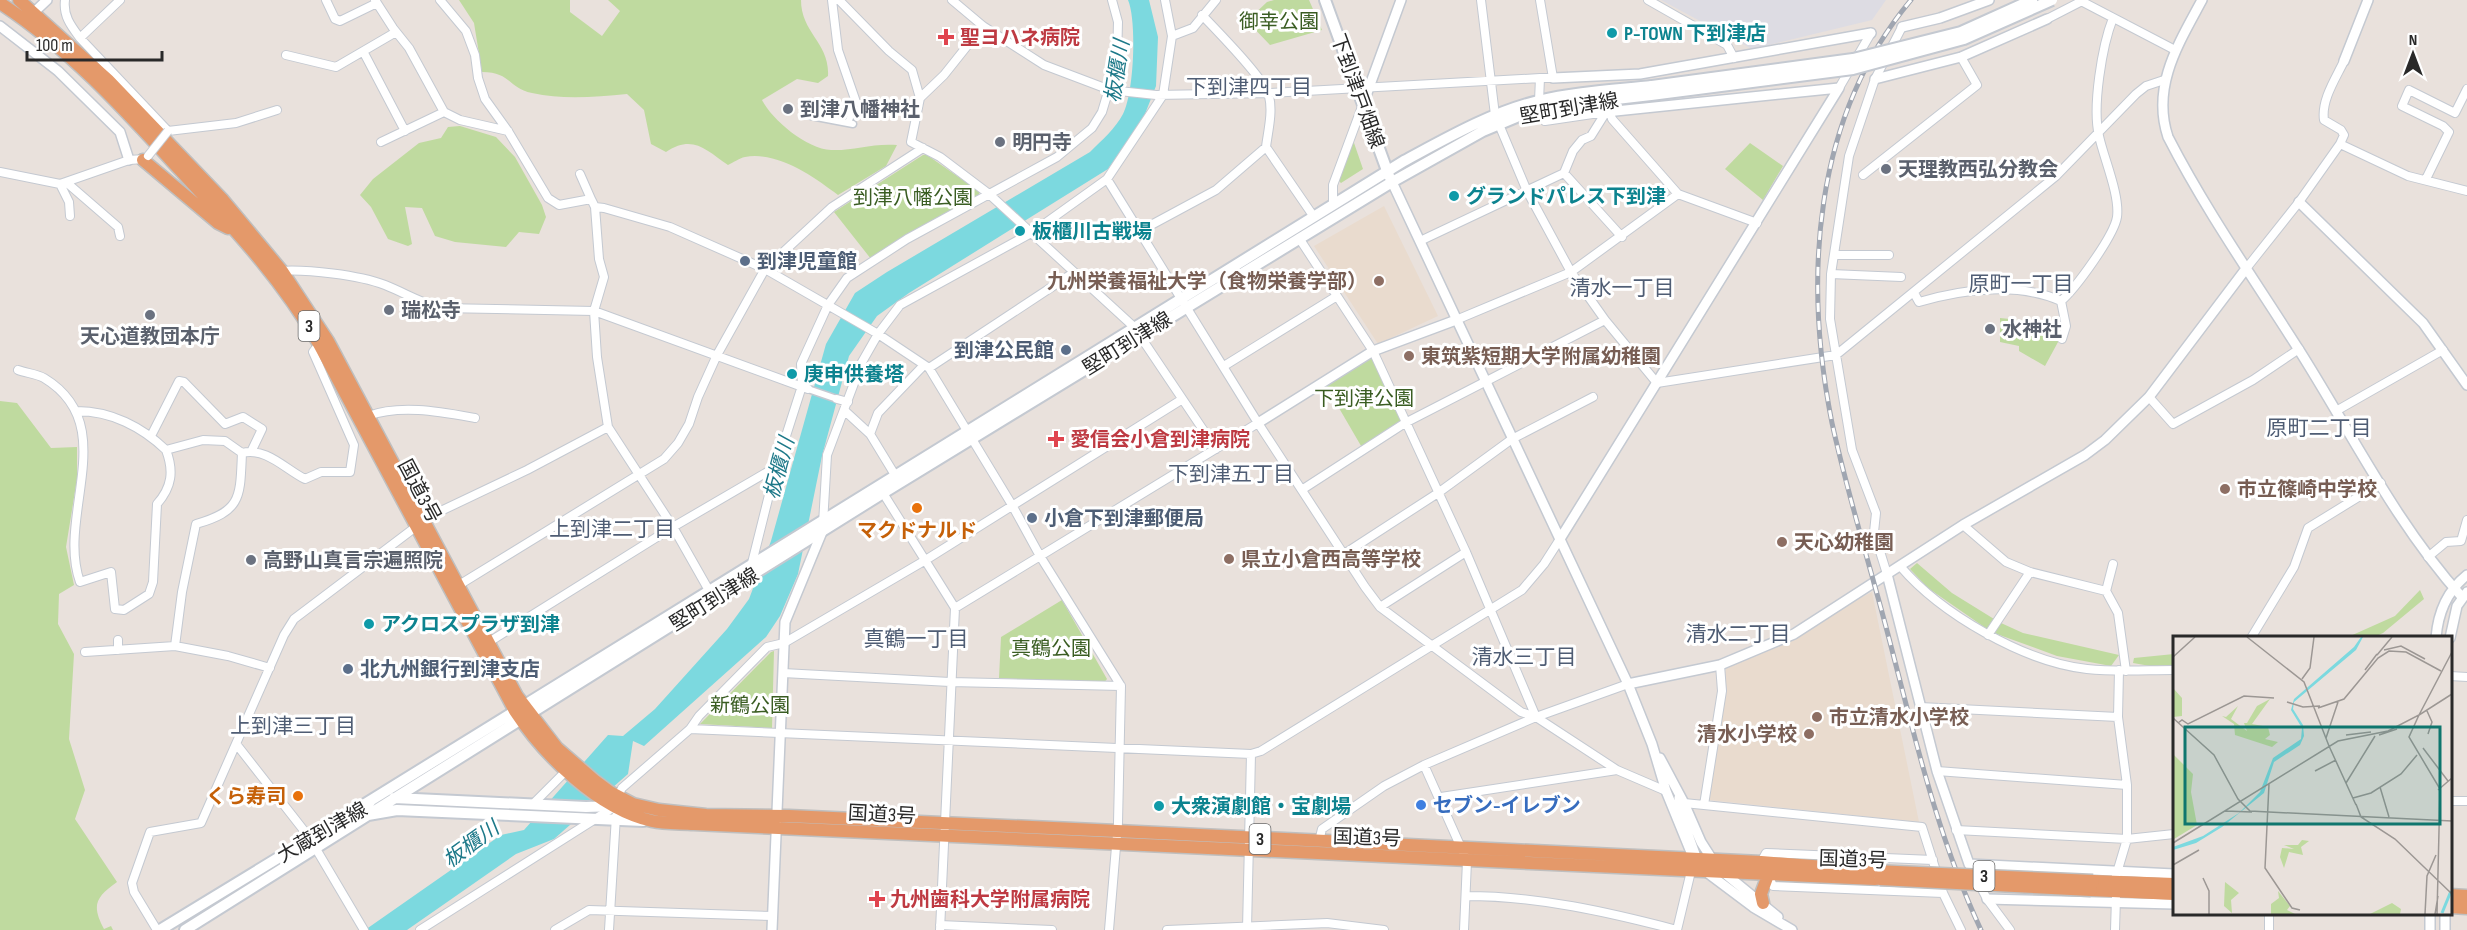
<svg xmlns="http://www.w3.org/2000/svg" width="2467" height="930" viewBox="0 0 2467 930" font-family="'Sofia Sans Condensed','Noto Sans JP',sans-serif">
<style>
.industrial{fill:#dddce3}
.education{fill:#e9dbce}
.green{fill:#bfda9f}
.water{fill:#7cd9df}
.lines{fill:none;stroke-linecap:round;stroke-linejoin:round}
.pedestrian-casing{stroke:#c4c9d1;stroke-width:9}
.minor-casing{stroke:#c4c9d1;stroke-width:10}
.tertiary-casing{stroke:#c4c9d1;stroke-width:12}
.secondary-casing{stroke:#c4c9d1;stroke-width:14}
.trunk-casing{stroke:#bfbfbf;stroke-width:15}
.pedestrian{stroke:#fff;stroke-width:6}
.minor{stroke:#fff;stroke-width:8}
.tertiary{stroke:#fff;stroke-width:9}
.secondary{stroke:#fff;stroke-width:10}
.trunk{stroke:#e4996a;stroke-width:12}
.rail-casing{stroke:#a0a6b1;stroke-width:5}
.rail{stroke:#fff;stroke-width:3;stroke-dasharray:9;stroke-linecap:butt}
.minor-bridge-casing{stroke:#c4c9d1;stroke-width:10;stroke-linecap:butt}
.secondary-bridge-casing{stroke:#c4c9d1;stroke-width:14;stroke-linecap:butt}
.trunk-bridge-casing{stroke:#bfbfbf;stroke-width:15;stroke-linecap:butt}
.minor-bridge{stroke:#fff;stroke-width:8}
.secondary-bridge{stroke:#fff;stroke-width:10}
.trunk-bridge{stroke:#e4996a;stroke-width:12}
.culture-dot{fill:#0f9aa8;stroke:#fff;stroke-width:2}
.health-dot{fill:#e0444e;stroke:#fff;stroke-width:2}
.worship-dot{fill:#6b7280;stroke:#fff;stroke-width:2}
.service-dot{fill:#5c6f8a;stroke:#fff;stroke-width:2}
.education-dot{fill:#8d6e63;stroke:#fff;stroke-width:2}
.food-dot{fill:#e8710a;stroke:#fff;stroke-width:2}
.shop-dot{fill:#3f7fe0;stroke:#fff;stroke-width:2}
.labels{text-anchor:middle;stroke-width:6;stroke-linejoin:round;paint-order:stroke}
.shield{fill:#fff;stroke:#696969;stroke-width:1.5}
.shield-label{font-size:18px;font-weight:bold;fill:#292929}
.park-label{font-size:20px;fill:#3a5d22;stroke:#fff}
.culture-label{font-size:20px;font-weight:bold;fill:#0d838f;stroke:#fff;text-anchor:start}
.health-label{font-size:20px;font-weight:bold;fill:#be3a42;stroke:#fff;text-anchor:start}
.street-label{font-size:20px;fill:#292929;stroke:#fff}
.worship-label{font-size:20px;font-weight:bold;fill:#5b616d;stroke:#fff;text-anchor:start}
.service-label{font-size:20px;font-weight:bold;fill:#4e5e75;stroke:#fff;text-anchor:start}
.education-label{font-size:20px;font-weight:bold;fill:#785e54;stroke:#fff;text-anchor:start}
.food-label{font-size:20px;font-weight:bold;fill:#c56008;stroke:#fff}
.shop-label{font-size:20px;font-weight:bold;fill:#366cbe;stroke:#fff;text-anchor:start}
.water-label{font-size:21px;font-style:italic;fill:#1d7989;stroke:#fff}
.neighbourhood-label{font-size:21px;fill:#4f5d74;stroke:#fff}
.inset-river{fill:none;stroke:#7cd9df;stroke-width:3}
.inset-road{fill:none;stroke:#9c9794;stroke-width:1.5}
.view{fill:#0f766e;fill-opacity:0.15;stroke:#0f766e;stroke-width:3}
.inset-edge{fill:none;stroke:#292929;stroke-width:3}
</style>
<rect width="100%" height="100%" fill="#e9e1dc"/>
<!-- industrial -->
<path class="industrial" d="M1661 0H1886L1872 20 1752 49Z"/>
<!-- education -->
<path class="education" d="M1384 206 1438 316 1378 344 1314 246Z
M1872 592 1919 822 1709 800 1726 668Z"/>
<!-- green -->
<path class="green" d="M459 0H570V12L602 36 620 11 608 0H801C801 33 830 43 828 76L818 83 797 79 762 100C772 120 807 149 831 150 853 151 872 143 897 145L886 166 838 195C814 177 778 151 745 157 739 158 733 163 728 165 706 150 693 134 666 152L651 144 644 110 627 94C595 97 563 100 532 93 508 88 511 72 482 72L474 23Z
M1274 0H1309L1322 30 1270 45 1247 21 1267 2Z
M460 126 496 137 515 157 542 205 546 217 539 234 519 232 506 247 455 242 435 236 422 208 405 207 412 244 408 246 388 239 371 207 360 195 373 179 419 143 441 138 448 127Z
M1353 140 1363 169 1341 183 1338 180Z
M1750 143 1783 166 1763 200 1725 169Z
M923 155H927L980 192 977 198 904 237 871 259 834 212Z
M2000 318 2038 322 2062 321 2064 331 2045 366 2019 351V346L2000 342Z
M1373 354 1405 427 1364 451 1325 384Z
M0 401 17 403 51 448 77 447V479L66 547 74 585 59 594 58 624 74 654 69 739 85 790 75 819 117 882C96 897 91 905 104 929L111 926 113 930H0Z
M1917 563 1952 593 1994 619 1987 629 1928 588 1910 569Z
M2420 590 2424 599 2383 633 2374 637H2348L2395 616Z
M1062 600 1107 679 1103 684 999 678 1001 637Z
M2001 623 2023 633 2119 655 2111 666 2057 656 1994 633Z
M774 651 772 728 700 724 771 652Z
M2174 654V665L2150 666 2133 663 2134 658Z"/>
<!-- water -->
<path class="water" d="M1128 0H1149L1158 37 1156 86 1143 119 1108 169 909 293 877 316 849 356 822 456 798 574 780 616 766 637 644 746 633 741 628 774 554 839 516 854 407 930H365L501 835 524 830 608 735 623 736 655 709 727 629 749 599 771 541 826 344 855 293 887 272 1090 152C1102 140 1115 129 1123 114 1134 93 1137 21 1128 0Z"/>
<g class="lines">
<defs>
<path id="pedestrian" d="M811 116 853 124
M848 123 856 102
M808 389 837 399"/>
<path id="minor" d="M65 0C63 16 71 26 80 38L168 131 236 123 277 110
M326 0 335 19 340 21 377 3
M375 0 393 28 409 48 444 112 460 120 508 131
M440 0 466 31 475 55 478 78 485 99 508 131 548 198 559 205 591 199 595 207 599 259 604 277 594 311 597 357 608 427 673 527 711 594
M832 0 838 50 856 102
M839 0 889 51 912 70 920 98 911 142 940 157 989 194 1134 327 1216 449
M952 0 983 26 1044 65 1110 90 1156 95 1269 93 1540 78
M1481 0 1495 115 1527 191 1571 272 1605 320 1657 383 1836 355 2056 176 2136 94 2146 86 2164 80
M1540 0 1553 78H1540L1539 101 1545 121 1606 112
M1648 0 1727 45 1734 58
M2081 1 2175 50
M1202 15C1216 30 1265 79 1269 96 1273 112 1268 131 1266 147L1314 217
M2047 19 2084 0
M1172 36 1193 28 1216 0
M80 38 120 0
M364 53 405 131
M286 55 336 67 396 32
M1839 88 1871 33
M920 98 944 75 983 26
M1610 112 1612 119 1678 194 1757 223
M381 142 444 112
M2340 144 2408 176 2467 191
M0 172 60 184 129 160 144 159
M1564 173 1622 237
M580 174 591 199
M1863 175 1977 85 1961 57
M1107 179 1258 423 1365 587 1380 607 1521 712 1536 717
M2426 179 2449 132 2443 126 2402 106 2409 90 2455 113 2467 89
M66 182 118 227 120 236
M60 184 69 202 70 216
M1333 204V185L1363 104
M595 207 604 208 670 227 765 269 878 334 929 368 1012 505 1040 556 1121 686 1118 823 1109 930
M1140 231 1216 190 1266 147
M1299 238 1373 351 1466 552 1536 717
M1420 241 1564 173 1573 151 1582 140 1591 136 1606 112
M1834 255H1889
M2245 270 2299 202 2340 144 2344 135 2341 130 2324 120C2321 100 2336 78 2344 61
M279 271C307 269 359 275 385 285 405 293 419 302 440 308L594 311 808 389
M1831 274 1901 277
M1914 293 1919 302C1963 289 2018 282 2061 301
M2061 301C2075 289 2114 236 2117 217 2120 195 2104 159 2099 136 2092 107 2102 46 2113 18
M2061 301 2066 326 2062 339
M1456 320 1571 272 1678 194
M1224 366 1337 296
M929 368 1073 273
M18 370C26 373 37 374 44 378 122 425 56 515 80 582L111 572 115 609 124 610 149 594 153 582 157 504C172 487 174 471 166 450
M2149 397 2173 424 2253 380 2299 349
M837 399 848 402
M77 411C111 411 142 427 166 450L203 440 225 441 242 453C266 447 285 469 305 479L321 472H350L354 445 313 352 319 344
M845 411 870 434 878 413 924 365
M2336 411 2443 350
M368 416C401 404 441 412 475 418
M870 434 895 475
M151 436 179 381 184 382 225 424 243 417 262 429 252 450
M1303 489 1405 423 1605 320
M883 493 955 608 940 930
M424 519 527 470 608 427
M823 524 827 455 862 362 878 334 900 305 1033 232 1107 179 1163 95 1172 36 1165 0
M1963 525 2006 562 2030 572 2106 591
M1344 554 1438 493 1512 439 1593 397
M2428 557 2446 542 2461 541 2467 520
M2113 564 2106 591 2118 613 2126 671
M1900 566C1941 614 2024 662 2087 669 2116 672 2145 670 2174 670
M751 567 776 467 802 386 801 364 828 305 847 278 907 239 1057 157 1092 128 1102 112 1117 62 1118 22 1112 0
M1887 574 1874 532 1876 513 1852 450 1830 319 1831 274 1849 156 1875 79 1902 27
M459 585 664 459 678 443 689 424 698 397 717 355 765 269 832 207 923 148
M1380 607 1466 552
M955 608 1258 423
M1988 635 2030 572
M2251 638 2294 567 2308 528 2381 483
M489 642 673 527 776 467
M175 646 182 592 196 524C242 511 240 497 242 453
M118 650V640
M85 652 175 646 228 656 270 668
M783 673 950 682 1121 686
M2450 676 2467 677
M1628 684 1536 717 1617 770 1666 791
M1920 707 2118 717
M690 729 1251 754 1261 751 1522 590 1544 564 1560 539
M237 745 309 837 364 930
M1424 765 1467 861 1464 930
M1937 771 2127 785
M1441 797 1617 770
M617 798 622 788 690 729 699 716 767 647 784 643 924 561 1181 400
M2450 801H2467
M534 803 566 771
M1684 803 1704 805 1722 691 1720 665
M1704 805 1922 827 1943 893 1961 930
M1956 830 2127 839 2174 834
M1319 841 1322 829 1384 786 1424 765 1536 717
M1761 862 1766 853 1933 860
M1969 864 1987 899 2010 930
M1768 875 1773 886 1943 893
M2116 876 2127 839V785L2118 717 2119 670
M1466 896C1538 896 1608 912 1677 930
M940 925 1052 930
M1247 929 1251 754
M157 930 134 892 132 883 150 832 201 823 284 635 294 619 417 526
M420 930 614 807
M555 930 589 910 773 916
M609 930 616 816
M1167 930 1327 923 1384 930
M1677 930 1692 867
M2115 930 2116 898
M2269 930V914"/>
<path id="tertiary" d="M2202 0C2179 43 2151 86 2168 137 2206 211 2254 279 2299 350 2351 432 2396 524 2462 597
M29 17 47 0
M0 26 58 71 120 132 129 160
M1902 27 1940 18 1989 0
M2344 61 2368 0
M1553 78 1640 74 1871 33
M1875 79 1961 57 2047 19
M1363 104 1401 0
M1606 112 1839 88
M1392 182 1628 684 1652 744 1666 791 1695 862
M2299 202 2423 323 2467 385
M1258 423 1373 351 1456 320
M1560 539 1839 88
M1887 574 1937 771 1969 864 2174 874
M2436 638C2438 612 2447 591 2467 575
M2450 638 2457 606 2467 592
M1628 684 1720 665 1794 634 1963 525 2085 455 2105 440 2149 397 2245 270
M1660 758 1684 803 1701 842 1717 867 1778 917
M1679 798 1681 815 1695 854
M1705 871 1753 907 1792 930
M1987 899 2174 904
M772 930 785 622 822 532
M2430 930V914
M2445 930V914"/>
<path id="secondary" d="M1325 0 1389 176
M394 798 586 807 615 806
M365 804 1404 161C1447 138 1490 113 1538 101 1575 92 1614 90 1652 86
M368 815 883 493 1392 182 1483 131 1519 116 1564 105 1651 95
M160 930 370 802
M185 930 368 815 397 810 643 821"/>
<path id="trunk" d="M19 0 108 80 223 200 282 271 328 341 517 696 557 748 594 780 610 792 633 804 659 810 706 815 789 816 1117 831 1761 862 1875 871
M0 3C69 48 125 110 180 170 231 225 282 279 319 344L515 711C544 755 598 809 652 821 665 824 680 823 694 824L1875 879
M143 160 218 223 228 228
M2093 881 2174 884
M2091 890 2174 894
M2450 895 2467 896
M1763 903 1761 894 1768 875
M2450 907 2467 908"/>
</defs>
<!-- pedestrian casing -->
<use href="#pedestrian" class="pedestrian-casing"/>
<!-- minor casing -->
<use href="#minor" class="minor-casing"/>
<!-- tertiary casing -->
<use href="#tertiary" class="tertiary-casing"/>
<!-- secondary casing -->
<use href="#secondary" class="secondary-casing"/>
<!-- trunk casing -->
<use href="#trunk" class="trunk-casing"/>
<!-- pedestrian -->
<use href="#pedestrian" class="pedestrian"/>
<!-- minor -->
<use href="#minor" class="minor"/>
<!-- tertiary -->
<use href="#tertiary" class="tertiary"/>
<!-- secondary -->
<use href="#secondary" class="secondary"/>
<!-- trunk -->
<use href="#trunk" class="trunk"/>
<defs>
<path id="rail" d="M1911 0C1813 117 1803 278 1832 423 1847 492 1868 559 1886 627 1913 729 1936 834 1981 930"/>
</defs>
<!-- rail casing -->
<use href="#rail" class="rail-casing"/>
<!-- rail -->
<use href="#rail" class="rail"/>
<defs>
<path id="minor-bridge" d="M148 156 168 131"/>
<path id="secondary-bridge" d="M1652 86 1853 59 1961 32 2032 0
M1651 95 1853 69 1964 39 2052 0"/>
<path id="trunk-bridge" d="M1875 871 2093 881
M1880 879 2091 890"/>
</defs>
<!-- minor-bridge casing -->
<use href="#minor-bridge" class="minor-bridge-casing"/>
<!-- secondary-bridge casing -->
<use href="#secondary-bridge" class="secondary-bridge-casing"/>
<!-- trunk-bridge casing -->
<use href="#trunk-bridge" class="trunk-bridge-casing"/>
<!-- minor-bridge -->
<use href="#minor-bridge" class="minor-bridge"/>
<!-- secondary-bridge -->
<use href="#secondary-bridge" class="secondary-bridge"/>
<!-- trunk-bridge -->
<use href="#trunk-bridge" class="trunk-bridge"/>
</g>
<!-- markers -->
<g class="culture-dot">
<circle cx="1612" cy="33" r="6"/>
<circle cx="1454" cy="196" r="6"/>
<circle cx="1020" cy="231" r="6"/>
<circle cx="792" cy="374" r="6"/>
<circle cx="369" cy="624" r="6"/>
<circle cx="1159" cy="806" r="6"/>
</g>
<g class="health-dot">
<path d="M943 28h6v6h6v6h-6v6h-6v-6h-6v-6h6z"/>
<path d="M1053 430h6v6h6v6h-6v6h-6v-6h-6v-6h6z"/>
<path d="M874 890h6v6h6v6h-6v6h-6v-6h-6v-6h6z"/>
</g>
<g class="worship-dot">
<circle cx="788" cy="109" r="6"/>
<circle cx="1000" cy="142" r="6"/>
<circle cx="1886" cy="169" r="6"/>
<circle cx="389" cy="310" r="6"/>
<circle cx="150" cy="315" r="6"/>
<circle cx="1990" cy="329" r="6"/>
<circle cx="251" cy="560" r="6"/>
</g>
<g class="service-dot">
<circle cx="745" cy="261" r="6"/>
<circle cx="1066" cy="350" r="6"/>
<circle cx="1032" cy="518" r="6"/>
<circle cx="348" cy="669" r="6"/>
</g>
<g class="education-dot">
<circle cx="1379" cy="281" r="6"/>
<circle cx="1409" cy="356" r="6"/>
<circle cx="2225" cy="489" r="6"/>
<circle cx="1782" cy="542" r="6"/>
<circle cx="1229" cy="559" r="6"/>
<circle cx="1817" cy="717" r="6"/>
<circle cx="1809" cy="734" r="6"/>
</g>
<g class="food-dot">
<circle cx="917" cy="508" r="6"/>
<circle cx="298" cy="796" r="6"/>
</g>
<circle class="shop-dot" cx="1421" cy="805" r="6"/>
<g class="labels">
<!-- shield labels -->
<g class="shield">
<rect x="298.5" y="311" width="21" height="30" rx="4.5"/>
<rect x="1249.5" y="824" width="21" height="30" rx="4.5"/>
<rect x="1973.5" y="861" width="21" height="30" rx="4.5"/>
</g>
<g class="shield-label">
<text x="309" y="332">3</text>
<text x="1260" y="845">3</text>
<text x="1984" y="882">3</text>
</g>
<!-- park labels -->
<g class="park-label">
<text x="1279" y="28">御幸公園</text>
<text x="913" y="204">到津八幡公園</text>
<text x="1364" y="405">下到津公園</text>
<text x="1051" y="655">真鶴公園</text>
<text x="750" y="712">新鶴公園</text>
</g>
<!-- culture labels -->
<g class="culture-label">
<text x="1624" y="40">P-TOWN 下到津店</text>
<text x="1466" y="203">グランドパレス下到津</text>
<text x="1032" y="238">板櫃川古戦場</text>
<text x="804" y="381">庚申供養塔</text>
<text x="381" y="631">アクロスプラザ到津</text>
<text x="1171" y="813">大衆演劇館・宝劇場</text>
</g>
<!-- health labels -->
<g class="health-label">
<text x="960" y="44">聖ヨハネ病院</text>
<text x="1070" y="446">愛信会小倉到津病院</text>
<text x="890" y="906">九州歯科大学附属病院</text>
</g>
<!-- street labels -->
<g class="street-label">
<text transform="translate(1358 91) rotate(70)" y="7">下到津戸畑線</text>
<text transform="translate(1569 108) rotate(-10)" y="7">堅町到津線</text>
<text transform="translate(1127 343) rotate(-32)" y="7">堅町到津線</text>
<text transform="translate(420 491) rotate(62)" y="7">国道3号</text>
<text transform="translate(714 599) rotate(-32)" y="7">堅町到津線</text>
<text transform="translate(882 814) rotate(3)" y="7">国道3号</text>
<text transform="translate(322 832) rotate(-30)" y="7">大蔵到津線</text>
<text transform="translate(1367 837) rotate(2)" y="7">国道3号</text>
<text transform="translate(1853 859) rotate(2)" y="7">国道3号</text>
</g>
<!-- worship labels -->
<g class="worship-label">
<text x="800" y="116">到津八幡神社</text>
<text x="1012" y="149">明円寺</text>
<text x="1898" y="176">天理教西弘分教会</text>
<text x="401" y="317">瑞松寺</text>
<text x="2002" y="336">水神社</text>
<text x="150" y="343" text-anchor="middle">天心道教団本庁</text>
<text x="263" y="567">高野山真言宗遍照院</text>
</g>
<!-- service labels -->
<g class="service-label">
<text x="757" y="268">到津児童館</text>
<text x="1054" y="357" text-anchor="end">到津公民館</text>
<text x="1044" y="525">小倉下到津郵便局</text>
<text x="360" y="676">北九州銀行到津支店</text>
</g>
<!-- education labels -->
<g class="education-label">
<text x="1367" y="288" text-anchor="end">九州栄養福祉大学（食物栄養学部）</text>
<text x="1421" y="363">東筑紫短期大学附属幼稚園</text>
<text x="2237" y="496">市立篠崎中学校</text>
<text x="1794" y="549">天心幼稚園</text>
<text x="1241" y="566">県立小倉西高等学校</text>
<text x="1829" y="724">市立清水小学校</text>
<text x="1797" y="741" text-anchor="end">清水小学校</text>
</g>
<!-- food labels -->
<g class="food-label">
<text x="917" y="537">マクドナルド</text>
<text x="286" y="803" text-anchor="end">くら寿司</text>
</g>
<!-- shop labels -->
<g class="shop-label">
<text x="1433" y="812">セブン-イレブン</text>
</g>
<!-- water labels -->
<g class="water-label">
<text transform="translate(1117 71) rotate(-81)" y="7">板櫃川</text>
<text transform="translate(779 468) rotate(-75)" y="7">板櫃川</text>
<text transform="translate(471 844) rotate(-36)" y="7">板櫃川</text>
</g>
<!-- neighbourhood labels -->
<g class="neighbourhood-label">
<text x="1249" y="94">下到津四丁目</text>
<text x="2021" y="291">原町一丁目</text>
<text x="1622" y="295">清水一丁目</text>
<text x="2319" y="435">原町二丁目</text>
<text x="1231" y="481">下到津五丁目</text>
<text x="612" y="536">上到津二丁目</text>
<text x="1738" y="641">清水二丁目</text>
<text x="916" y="646">真鶴一丁目</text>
<text x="1524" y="664">清水三丁目</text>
<text x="293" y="733">上到津三丁目</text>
</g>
</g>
<!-- overview -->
<g transform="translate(2173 636)">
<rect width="279" height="279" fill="#e9e1dc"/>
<path d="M0 52 9 62V80L0 81ZM97 63 79 88 95 91 97 99 92 103 105 106 99 111 62 99 61 88 49 80 53 81 65 70 58 83 74 95 71 87H74L84 70ZM0 118 20 138 18 156 24 189 1 203ZM129 204 136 205 128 211 130 219 116 216 111 232 107 221 109 212 121 213 111 209H125ZM52 246 66 257 58 264 59 277 51 270ZM105 255 117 270 114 274 122 278H98V268L106 262ZM219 267 228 273 227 278H197Z" fill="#bfda9f"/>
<path d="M188 1H190L183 14 121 66 120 73 130 89 131 100 127 109 101 126 91 157 49 191 23 207 0 214V211L30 200 66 177 87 156 100 122 128 103 129 92 118 74 121 63 181 11Z" fill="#7cd9df"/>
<path class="inset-river" d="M269 277 278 255"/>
<path class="inset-road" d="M74 1 131 46 156 110M211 14 228 10 252 23M204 19 219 1M0 21 22 1M192 34 204 18M129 43 137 32 141 1M114 66 130 71 147 70M145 72 171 63 205 22 216 15 233 16 268 35M254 75 259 86 255 98M0 82 41 119 65 163 77 175 279 185M5 87 9 84 15 88 71 60 101 62M173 99 198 96M206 99 224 93M153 102 165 66M156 110 183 169M250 112 275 145M142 135 163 124M173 147 202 100M96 148 92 232 119 272 127 274M207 151 216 181M265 154 279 142M180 162 198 157 228 138 244 119M183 168 188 181 222 203 279 258M52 175 79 176M0 207 165 105 215 95 246 79 279 16M0 229 26 214M30 242 36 255V278M252 278 254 240 263 219M262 278 265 260M264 278 267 153 236 101 246 79 279 58"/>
<path class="view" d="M12 91H267V188H12Z"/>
<rect width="279" height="279" class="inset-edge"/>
</g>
<!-- north arrow -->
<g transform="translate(2413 54)" stroke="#ffffff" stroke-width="4.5" paint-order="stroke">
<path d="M0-4.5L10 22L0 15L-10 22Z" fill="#292929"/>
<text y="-9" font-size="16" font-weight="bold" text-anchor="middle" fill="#292929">N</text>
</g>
<!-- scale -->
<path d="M27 51v9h135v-9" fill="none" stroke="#292929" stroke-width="3"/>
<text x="36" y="51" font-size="18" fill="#292929" stroke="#ffffff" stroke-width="4.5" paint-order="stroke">100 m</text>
</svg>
